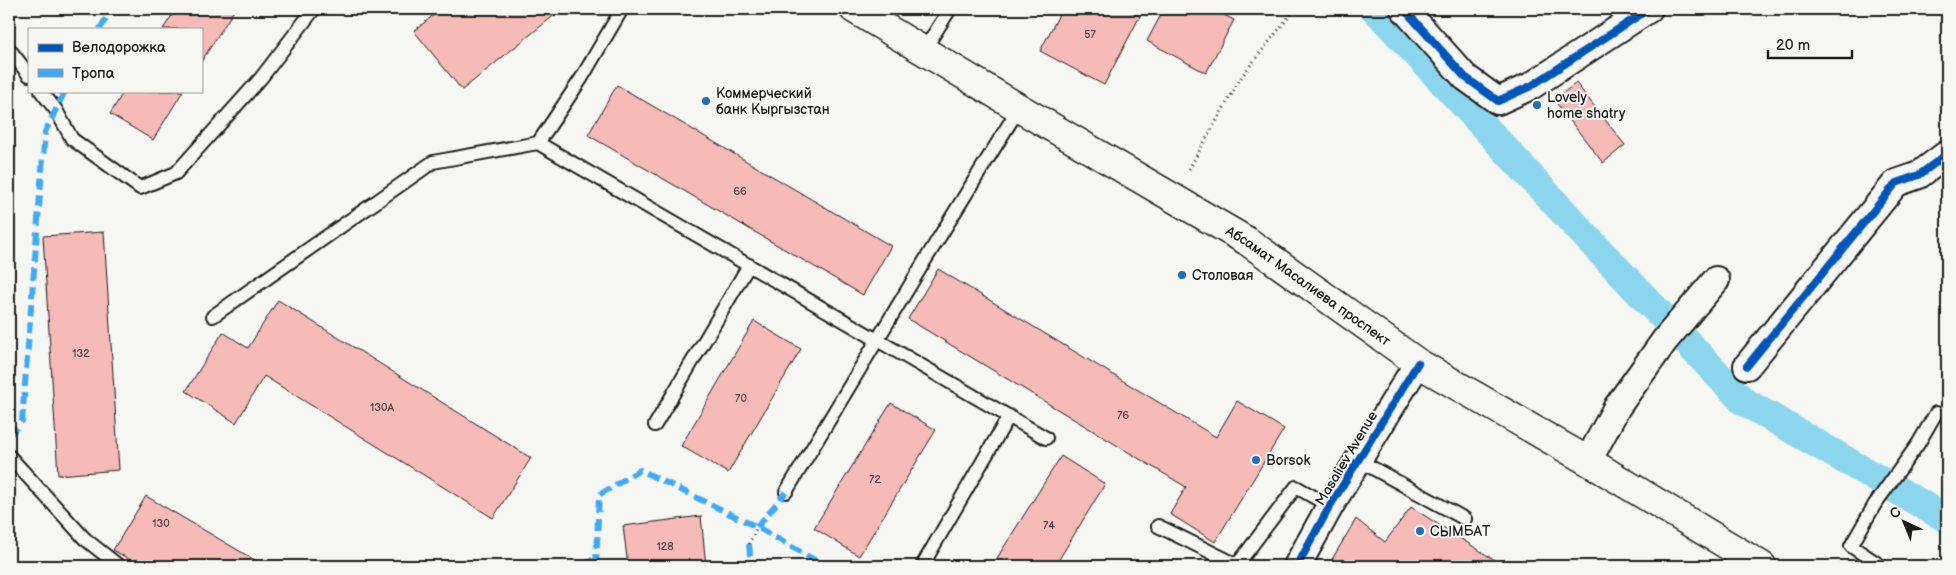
<svg xmlns="http://www.w3.org/2000/svg" width="1956" height="575" viewBox="0 0 1956 575" font-family="'Balsamiq Sans',sans-serif">
<style>
.lines{fill:none;stroke-linecap:round;stroke-linejoin:round}
.canal{stroke:#8cd6ed;stroke-width:29}
.building{fill:#f6bab8;stroke:#1c1c1c}
.lane-casing{stroke:#1c1c1c;stroke-width:16}
.street-casing{stroke:#1c1c1c;stroke-width:30}
.primary-casing{stroke:#1c1c1c;stroke-width:31}
.path{stroke:#1c1c1c;stroke-width:3;stroke-dasharray:1 4;stroke-linecap:butt}
.lane{stroke:#f6f6f2;stroke-width:12}
.street{stroke:#f6f6f2;stroke-width:26}
.primary{stroke:#f6f6f2;stroke-width:28}
.quiet{stroke:#3fa9f5;stroke-width:6;stroke-dasharray:12 6;stroke-linecap:butt}
.cycleway-casing{stroke:#f6f6f2;stroke-width:11}
.cycleway{stroke:#0057b8;stroke-width:8}
.poi-dot{fill:#1f6fb2;stroke:#f6f6f2;stroke-width:2}
.labels{text-anchor:middle;stroke-width:4;stroke-linejoin:round;paint-order:stroke}
.number-label{font-size:11px;fill:#524443}
.poi-label{font-size:14px;fill:#1c1c1c;stroke:#f6f6f2;text-anchor:start}
.street-label{font-size:14px;fill:#1c1c1c;stroke:#f6f6f2}
</style>
<rect width="100%" height="100%" fill="#f6f6f2"/>
<filter id="ink" filterUnits="userSpaceOnUse"><feTurbulence type="fractalNoise" baseFrequency=".02" numOctaves="2"/><feDisplacementMap in="SourceGraphic" scale="10" xChannelSelector="R" yChannelSelector="G"/><feConvolveMatrix kernelMatrix="1 2 1 2 8 2 1 2 1" color-interpolation-filters="sRGB"/></filter>
<g filter="url(#ink)">
<g class="lines">
<!-- canal -->
<path class="canal" d="M1375 9 1594 245 1743 401 1947 519"/>
</g>
<!-- building -->
<path class="building" d="M176 9H235L201 62V29H163Z
M441 9H562L462 90 414 31Z
M1062 9H1125L1140 16 1104 85 1040 51Z
M1164 9H1212L1234 20 1206 73 1147 41Z
M1947 30V44L1941 35Z
M1576 83 1625 145 1603 163 1554 100Z
M617 85 891 246 863 295 588 135Z
M124 91H183L153 140 110 114Z
M104 232 119 470 58 475 43 236Z
M938 269 1216 437 1237 401 1284 429 1215 542 1170 514 1186 487 908 319Z
M278 300 531 458 493 518 264 376 236 423 186 391 223 332 248 348Z
M754 321 801 349 728 473 681 446Z
M891 403 936 430 859 556 814 528Z
M1061 456 1105 484 1055 566H992Z
M146 496 265 566H141L113 550Z
M1411 507 1504 566H1328L1356 519 1385 542Z
M701 516 706 566H628L623 526Z"/>
<g class="lines">
<defs>
<path id="lane" d="M9 49 29 75
M924 50 950 9
M41 91 56 110 72 139 140 188 176 173 261 78 314 9
M538 143 581 79 622 9
M213 316 433 162 538 143 1046 438
M655 425 749 265
M9 456 85 539 119 566
M1358 460 1465 519
M786 492 924 262 1019 108
M1158 526 1237 565 1296 487 1330 506
M922 566 1009 416
M1881 566 1851 546 1875 504 1918 444 1936 413"/>
<path id="street" d="M1404 9 1465 77 1498 101 1531 86 1649 9
M1747 366 1896 183 1919 175 1947 154
M1588 461 1617 407 1665 340 1716 280
M1297 566 1330 506 1418 363"/>
<g id="primary">
<path id="s1" d="M854 9 1019 108 1247 241 1418 363 1588 461 1762 566"/>
</g>
</defs>
<!-- lane casing -->
<use href="#lane" class="lane-casing"/>
<!-- street casing -->
<use href="#street" class="street-casing"/>
<!-- primary casing -->
<use href="#primary" class="primary-casing"/>
<!-- path -->
<path class="path" d="M1189 169 1242 76 1295 9
M749 544 757 527"/>
<!-- lane -->
<use href="#lane" class="lane"/>
<!-- street -->
<use href="#street" class="street"/>
<!-- primary -->
<use href="#primary" class="primary"/>
<!-- quiet -->
<path class="quiet" d="M100 29 111 9
M9 436 22 421 45 132 65 91
M757 527 786 492
M749 544 751 566
M583 566 597 557
M596 566 599 495 640 470 757 527 825 566"/>
<defs>
<path id="cycleway" d="M1404 9 1465 77 1498 101 1531 86 1649 9
M1747 366 1896 183 1919 175 1947 154
M1297 566 1330 506 1418 363"/>
</defs>
<!-- cycleway casing -->
<use href="#cycleway" class="cycleway-casing"/>
<!-- cycleway -->
<use href="#cycleway" class="cycleway"/>
</g>
</g>
<!-- markers -->
<g class="poi-dot">
<circle cx="706" cy="101" r="5"/>
<circle cx="1537" cy="105" r="5"/>
<circle cx="1182" cy="275" r="5"/>
<circle cx="1256" cy="460" r="5"/>
<circle cx="1420" cy="531" r="5"/>
</g>
<g class="labels">
<!-- number labels -->
<g class="number-label">
<text x="1090" y="38">57</text>
<text x="740" y="195">66</text>
<text x="81" y="357">132</text>
<text x="741" y="402">70</text>
<text x="382" y="411">130А</text>
<text x="1123" y="419">76</text>
<text x="875" y="483">72</text>
<text x="161" y="527">130</text>
<text x="1049" y="529">74</text>
<text x="665" y="550">128</text>
</g>
<!-- poi labels -->
<g class="poi-label">
<text x="716" y="98">Коммерческий<tspan x="716" dy="16">банк Кыргызстан</tspan></text>
<text x="1547" y="102">Lovely<tspan x="1547" dy="16">home shatry</tspan></text>
<text x="1192" y="280">Столовая</text>
<text x="1266" y="465">Borsok</text>
<text x="1430" y="536">СЫМБАТ</text>
</g>
<!-- street labels -->
<g class="street-label">
<text dy="5" stroke="none"><textPath href="#s1" startOffset="532">Абсамат Масалиева проспект</textPath></text>
<text transform="translate(1346 458) rotate(-59)" y="5">Masaliev Avenue</text>
</g>
</g>
<!-- margin -->
<rect width="1956" height="575" fill="none" stroke="#f6f6f2" stroke-width="30"/>
<rect x="15" y="15" width="1926" height="545" fill="none" stroke="#1c1c1c" stroke-width="2" filter="url(#ink)"/>
<!-- legend -->
<rect x="28" y="28" width="175" height="65" fill="#f6f6f2" stroke="#9f9f9c"/>
<rect x="38" y="44" width="25" height="8" fill="#0057b8" stroke="#9f9f9c"/>
<text x="72" y="52" font-size="15" fill="#1c1c1c">Велодорожка</text>
<rect x="38" y="69" width="25" height="8" fill="#3fa9f5" stroke="#9f9f9c"/>
<text x="72" y="78" font-size="15" fill="#1c1c1c">Тропа</text>
<!-- north arrow -->
<g transform="translate(1904 522) rotate(316)" stroke="#f6f6f2" stroke-width="4" paint-order="stroke">
<path d="M0-4L9 19L0 12L-9 19Z" fill="#1c1c1c"/>
<text y="-8" font-size="14" font-weight="bold" text-anchor="middle" fill="#1c1c1c">С</text>
</g>
<!-- scale -->
<path d="M1768 50v8h84v-8" fill="none" stroke="#1c1c1c" stroke-width="2.5"/>
<text x="1776" y="50" font-size="15" fill="#1c1c1c" stroke="#f6f6f2" stroke-width="4" paint-order="stroke">20 m</text>
</svg>
